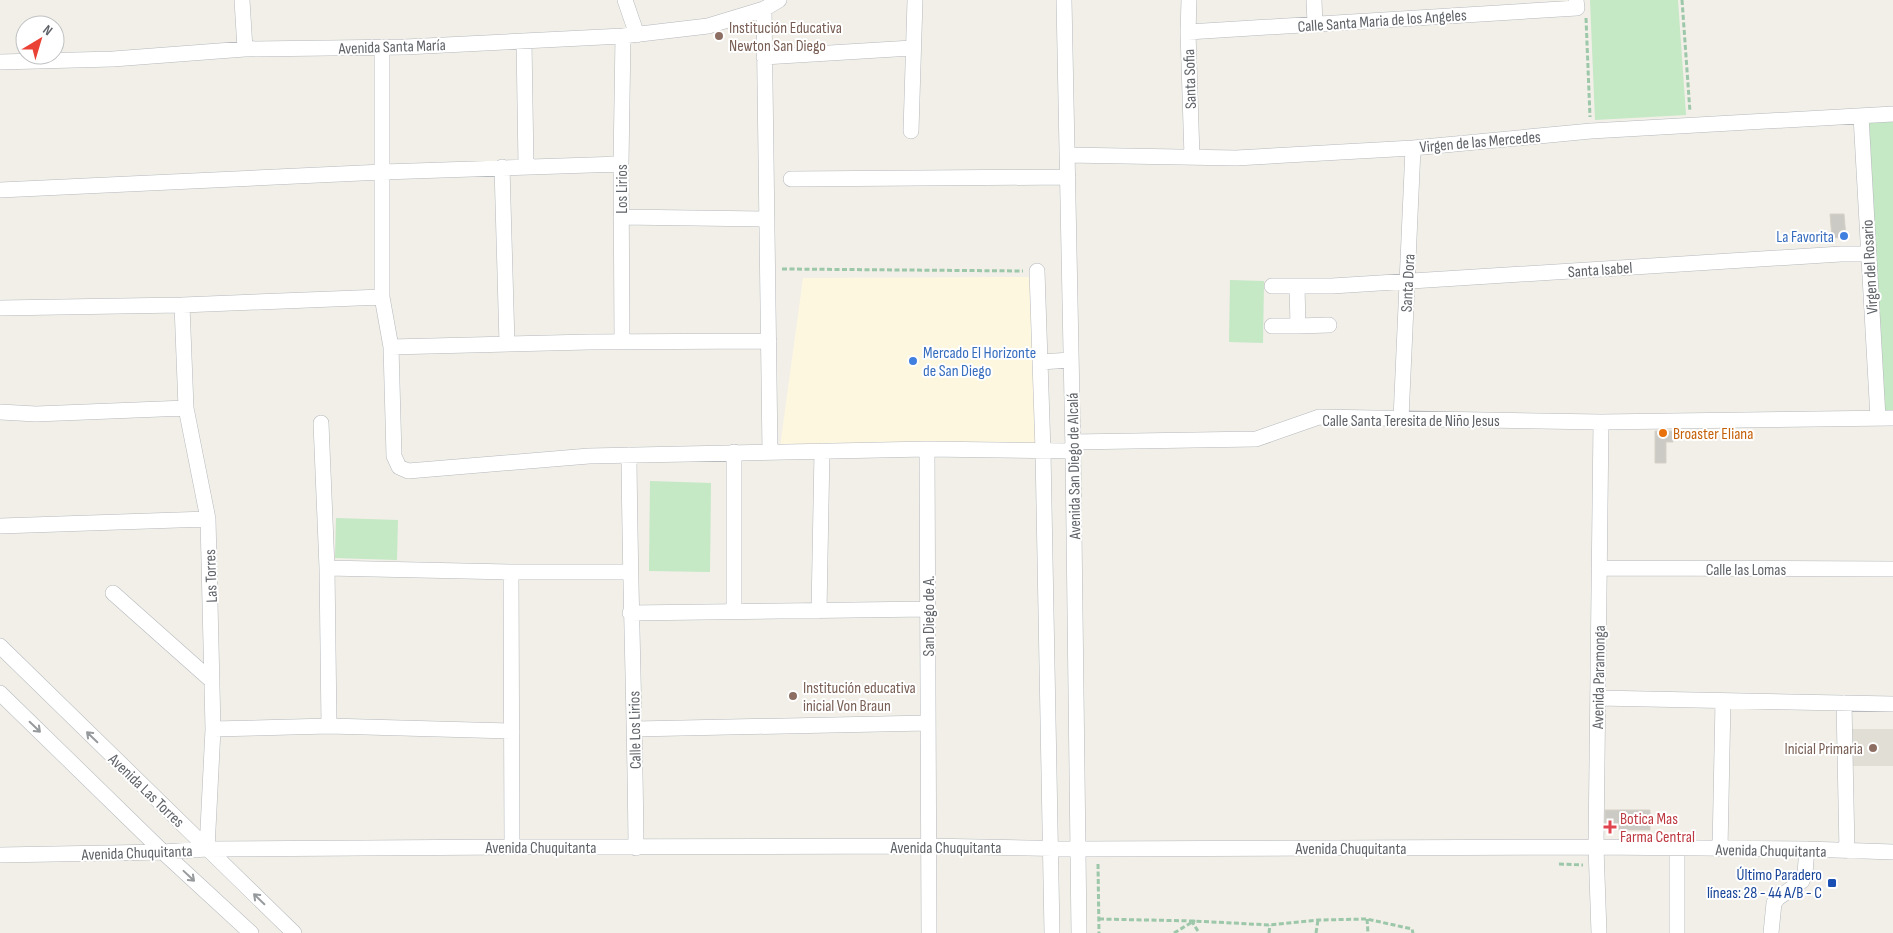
<svg xmlns="http://www.w3.org/2000/svg" width="1893" height="933" viewBox="0 0 1893 933" font-family="'Sofia Sans Condensed',sans-serif">
<style>
.commercial{fill:#fef7e0}
.education{fill:#e1ded6}
.green{fill:#c5e8c5}
.building{fill:#cccac5;stroke:#d6d1c6}
.lines{fill:none;stroke-linecap:round;stroke-linejoin:round}
.minor-casing{stroke:#b5b8bc;stroke-width:16}
.path{stroke:#9cc7a9;stroke-width:3;stroke-dasharray:5 2.5;stroke-linecap:butt}
.minor{stroke:#fff;stroke-width:15}
.oneway{stroke:#979a9d}
.education-dot{fill:#8d6e63;stroke:#fff;stroke-width:2}
.shop-dot{fill:#3f7fe0;stroke:#fff;stroke-width:2}
.food-dot{fill:#e8710a;stroke:#fff;stroke-width:2}
.health-dot{fill:#e0444e;stroke:#fff;stroke-width:2}
.transit-dot{fill:#1a4fb4;stroke:#fff;stroke-width:2}
.labels{text-anchor:middle;stroke-width:4;stroke-linejoin:round;paint-order:stroke}
.street-label{font-size:16px;fill:#5f6368;stroke:#fff}
.education-label{font-size:16px;fill:#785e54;stroke:#fff;text-anchor:start}
.shop-label{font-size:16px;fill:#366cbe;stroke:#fff;text-anchor:end}
.food-label{font-size:16px;fill:#c56008;stroke:#fff;text-anchor:start}
.health-label{font-size:16px;fill:#be3a42;stroke:#fff;text-anchor:start}
.transit-label{font-size:16px;fill:#164399;stroke:#fff;text-anchor:end}
</style>
<rect width="100%" height="100%" fill="#f1efe8"/>
<!-- commercial -->
<path class="commercial" d="M1033 277 1035 443 780 447 803 278Z"/>
<!-- education -->
<path class="education" d="M1852 729H1893V766H1853Z"/>
<!-- green -->
<path class="green" d="M1590 0H1678L1686 115 1595 120Z
M1893 121V411H1884L1868 122Z
M1230 280 1264 281 1263 343 1229 342Z
M650 481 711 483 710 572 649 571Z
M336 518 398 520 397 560 335 558Z"/>
<!-- building -->
<path class="building" d="M1830 214H1844L1846 237 1832 238Z
M1655 431H1673V442H1666V463H1655Z
M1605 810H1650V830H1605Z"/>
<g class="lines">
<defs>
<path id="minor" d="M242 0 245 49
M625 0 637 35
M1064 0 1073 451 1079 933
M1189 0 1188 32 1192 157
M1314 0 1315 24
M764 9 770 452
M1188 32 1577 8 1576 0
M524 41 526 166
M382 47V297L391 347 394 456 399 467 408 471 589 456 927 449 1073 451
M764 57 912 48
M0 62 113 59 245 49 405 47 623 36 708 26 764 9 779 0
M1861 116 1878 418
M911 131 915 0
M1067 155 1236 158 1413 148 1591 131 1893 114
M502 167 507 344
M791 179 1068 177
M0 190 383 172 621 164
M621 217 767 219
M1037 271 1043 451 1052 933
M1272 286H1297
M182 305 186 408 208 519 213 729 207 849
M0 308 182 305 382 297
M1329 325 1298 326 1297 286H1332L1841 254H1869
M1272 326H1298
M622 342 621 164 623 36
M391 347 589 342 769 341
M1040 362 1071 360
M0 412 36 414 186 408
M1401 419 1413 148
M321 423 327 568 329 726
M1073 442 1256 439 1319 417 1601 422 1893 418
M927 449 929 933
M734 452V611
M629 455C630 586 635 717 636 848
M0 526 208 519
M327 568 511 572H630
M1599 568 1893 569
M511 572 512 847
M113 593 212 681
M819 611 822 451
M630 613 928 609
M0 646 294 933
M0 693 163 852 251 933
M1598 698 1893 704
M1844 703 1847 851
M213 729 329 726 512 731
M635 729 928 723
M1720 849 1723 701
M0 855 163 852 207 849 512 847 928 846 1078 849 1596 847 1807 849 1893 852
M1599 933 1596 847 1601 422
M1677 933V849
M1771 933 1774 903 1778 898 1802 881 1805 873 1807 849"/>
</defs>
<!-- minor casing -->
<use href="#minor" class="minor-casing"/>
<!-- path -->
<path class="path" d="M1682 0 1690 112
M1586 18 1590 117
M782 269 1023 271
M1098 864 1099 933
M1559 864 1583 865
M1099 919 1194 921 1270 925 1318 920 1367 919 1412 929 1413 933
M1367 919 1368 933
M1174 933 1194 921 1193 923 1199 933
M1269 933 1270 925
M1316 933 1318 920"/>
<!-- minor -->
<use href="#minor" class="minor"/>
</g>
<!-- one-way arrows -->
<defs><path id="oneway-shaft" d="M-6 0H5M1.5-3L5.5 0L1.5 3" fill="none" stroke-width="1.6" stroke-linecap="round" stroke-linejoin="round" transform="scale(1.25)"/></defs>
<g class="oneway">
<use href="#oneway-shaft" transform="translate(35 727) rotate(44)"/>
<use href="#oneway-shaft" transform="translate(92 737) rotate(-136)"/>
<use href="#oneway-shaft" transform="translate(189 876) rotate(43)"/>
<use href="#oneway-shaft" transform="translate(259 899) rotate(-136)"/>
</g>
<!-- markers -->
<g class="education-dot">
<circle cx="719" cy="36" r="5"/>
<circle cx="793" cy="696" r="5"/>
<circle cx="1873" cy="748" r="5"/>
</g>
<g class="shop-dot">
<circle cx="1844" cy="236" r="5"/>
<circle cx="913" cy="361" r="5"/>
</g>
<circle class="food-dot" cx="1663" cy="433" r="5"/>
<path class="health-dot" d="M1607.5 819.5h5v5h5v5h-5v5h-5v-5h-5v-5h5z"/>
<rect class="transit-dot" x="1827" y="878" width="10" height="10" rx="2.5"/>
<g class="labels">
<!-- street labels -->
<g class="street-label">
<text transform="translate(1382 20) rotate(-4)" y="6">Calle Santa Maria de los Angeles</text>
<text transform="translate(392 46) rotate(-2)" y="6">Avenida Santa María</text>
<text transform="translate(1189 79) rotate(-92)" y="6">Santa Sofia</text>
<text transform="translate(1480 141) rotate(-5)" y="6">Virgen de las Mercedes</text>
<text transform="translate(621 189) rotate(-90)" y="6">Los Lirios</text>
<text transform="translate(1869 267) rotate(-93)" y="6">Virgen del Rosario</text>
<text transform="translate(1600 269) rotate(-4)" y="6">Santa Isabel</text>
<text transform="translate(1407 283) rotate(-87)" y="6">Santa Dora</text>
<text x="1411" y="426">Calle Santa Teresita de Niño Jesus</text>
<text transform="translate(1073 466) rotate(-91)" y="6">Avenida San Diego de Alcalá</text>
<text x="1746" y="575">Calle las Lomas</text>
<text transform="translate(210 576) rotate(-92)" y="6">Las Torres</text>
<text transform="translate(928 616) rotate(-90)" y="6">San Diego de A.</text>
<text transform="translate(1598 677) rotate(-89)" y="6">Avenida Paramonga</text>
<text transform="translate(634 730) rotate(-91)" y="6">Calle Los Lirios</text>
<text transform="translate(147 790) rotate(44)" y="6">Avenida Las Torres</text>
<text x="541" y="853">Avenida Chuquitanta</text>
<text x="946" y="853">Avenida Chuquitanta</text>
<text x="1351" y="854">Avenida Chuquitanta</text>
<text transform="translate(1771 850) rotate(1)" y="6">Avenida Chuquitanta</text>
<text transform="translate(137 852) rotate(-2)" y="6">Avenida Chuquitanta</text>
</g>
<!-- education labels -->
<g class="education-label">
<text x="729" y="33">Institución Educativa<tspan x="729" dy="18">Newton San Diego</tspan></text>
<text x="803" y="693">Institución educativa<tspan x="803" dy="18">inicial Von Braun</tspan></text>
<text x="1863" y="754" text-anchor="end">Inicial Primaria</text>
</g>
<!-- shop labels -->
<g class="shop-label">
<text x="1834" y="242">La Favorita</text>
<text x="923" y="358" text-anchor="start">Mercado El Horizonte<tspan x="923" dy="18">de San Diego</tspan></text>
</g>
<!-- food labels -->
<g class="food-label">
<text x="1673" y="439">Broaster Eliana</text>
</g>
<!-- health labels -->
<g class="health-label">
<text x="1620" y="824">Botica Mas<tspan x="1620" dy="18">Farma Central</tspan></text>
</g>
<!-- transit labels -->
<g class="transit-label">
<text x="1822" y="880">Último Paradero<tspan x="1822" dy="18">líneas: 28 - 44 A/B - C</tspan></text>
</g>
</g>
<!-- north arrow -->
<g transform="translate(40 40) rotate(38)"><circle r="24" fill="#ffffff" stroke="#bfc1c3"/>
<path d="M0-4L9 19L0 12L-9 19Z" fill="#ea4335"/>
<text y="-8" font-size="14" font-weight="bold" text-anchor="middle" fill="#5f6368">N</text>
</g>
</svg>
